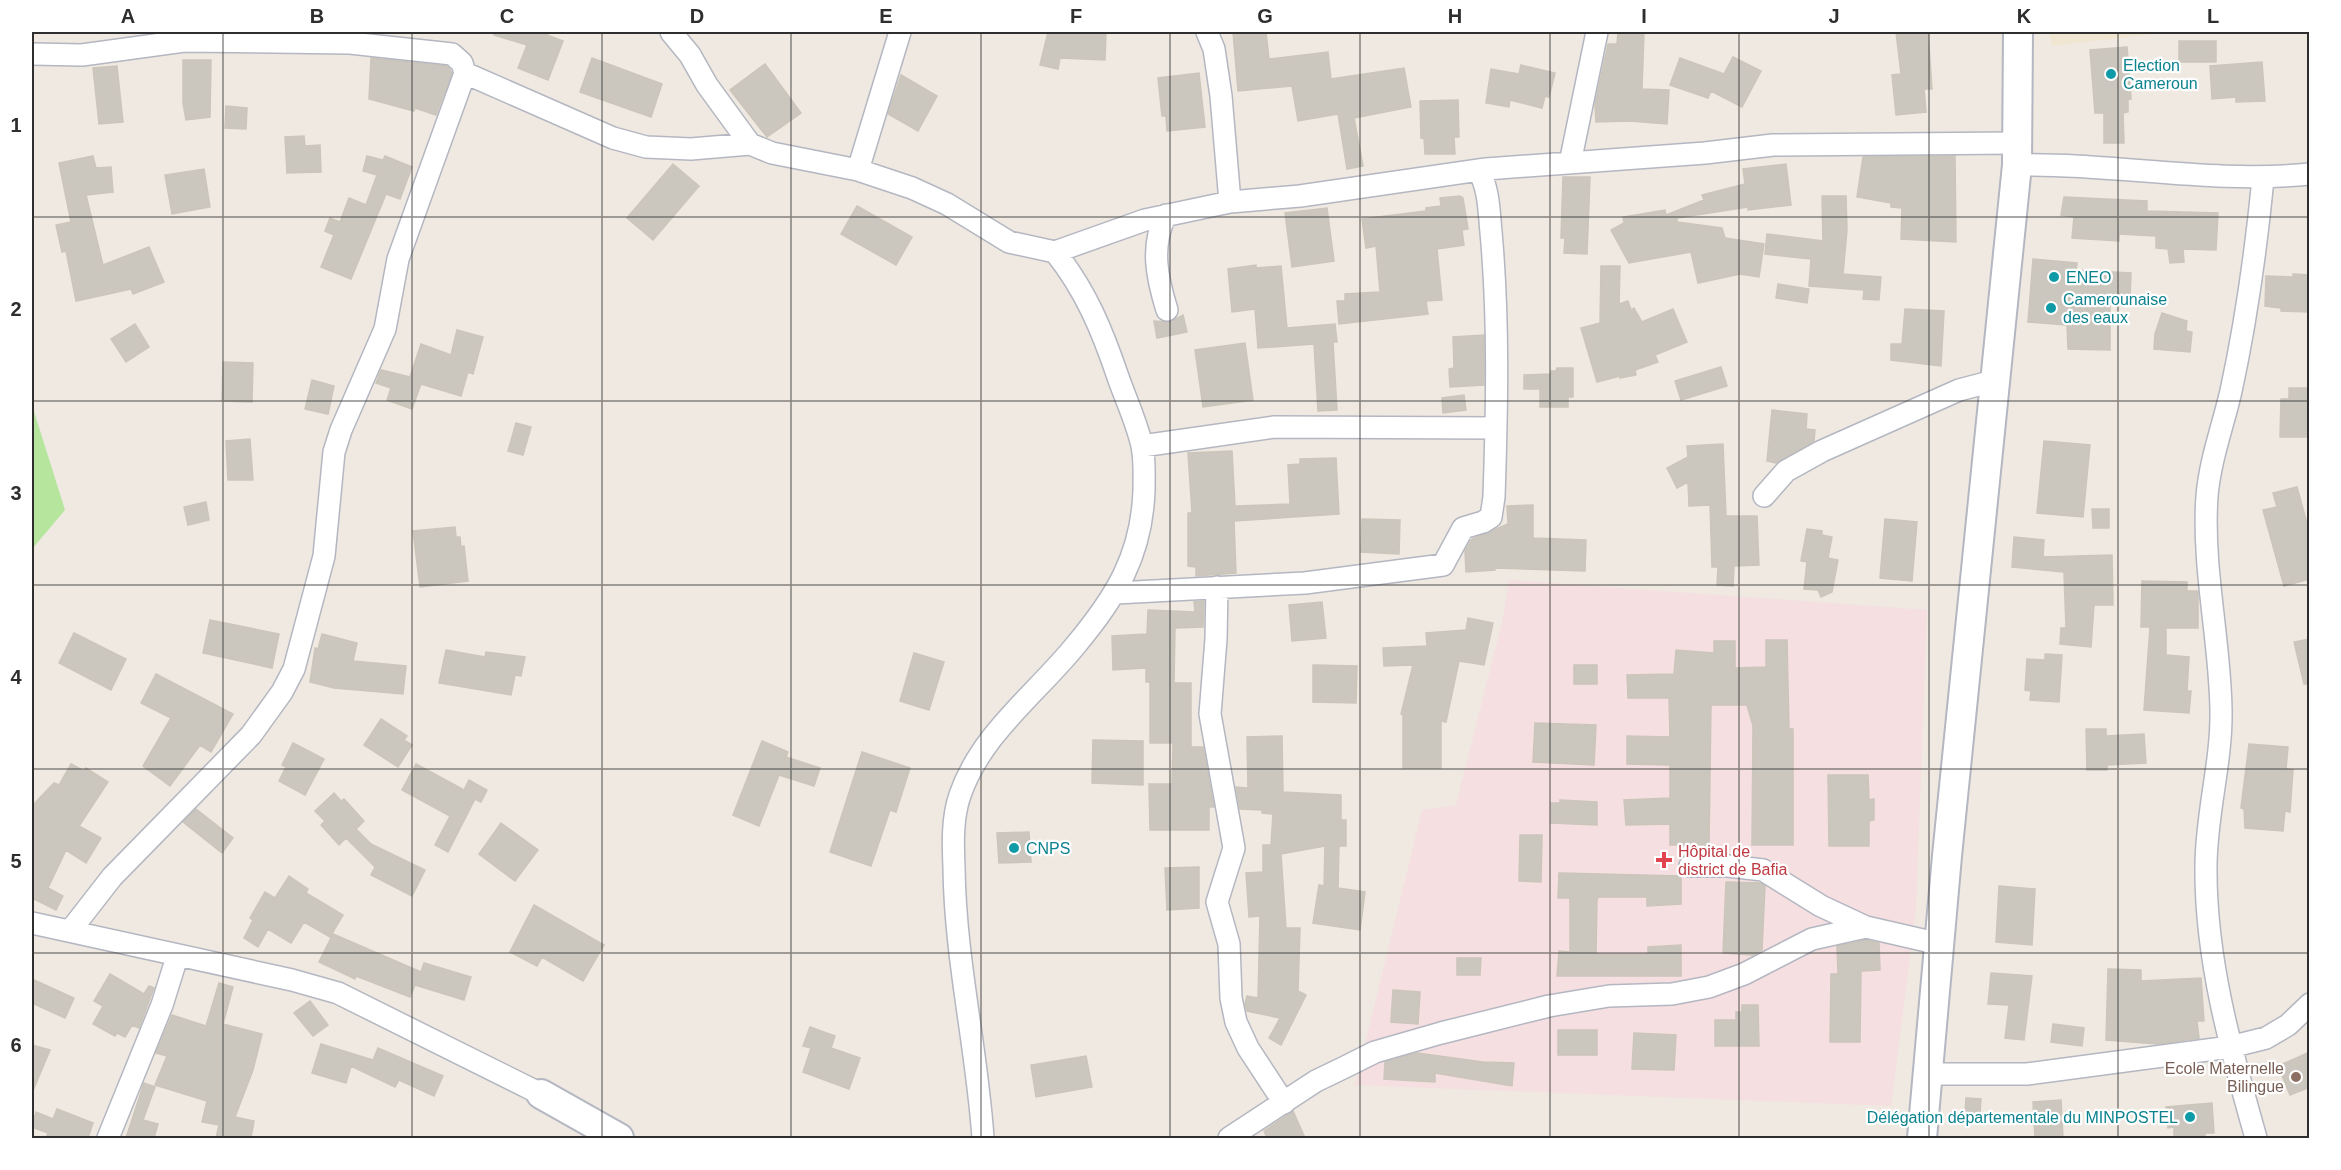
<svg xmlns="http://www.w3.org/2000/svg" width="2341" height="1170" viewBox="0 0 2341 1170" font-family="Arial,sans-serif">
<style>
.education{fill:#f0e6d1}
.medical{fill:#f5dfe0}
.green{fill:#b6e59e}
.building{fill:#cbc7bf;stroke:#cbc5ba;stroke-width:1.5}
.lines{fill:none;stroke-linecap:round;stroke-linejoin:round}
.street-casing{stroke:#b4b7c1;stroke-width:24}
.secondary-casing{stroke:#b4b7c1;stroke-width:32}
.street{stroke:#fff;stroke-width:21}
.secondary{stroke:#fff;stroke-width:28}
.grid{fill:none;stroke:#2e2e2e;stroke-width:1.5;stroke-opacity:0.55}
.culture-dot{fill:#0f9aa8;stroke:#fff;stroke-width:2}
.health-dot{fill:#e0444e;stroke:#fff;stroke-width:2}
.education-dot{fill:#8d6e63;stroke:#fff;stroke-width:2}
.labels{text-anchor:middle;stroke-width:4.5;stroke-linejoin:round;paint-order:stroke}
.culture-label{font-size:16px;fill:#0d838f;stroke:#fff;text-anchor:start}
.health-label{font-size:16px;fill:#be3a42;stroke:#fff;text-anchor:start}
.education-label{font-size:16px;fill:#785e54;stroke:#fff;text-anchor:end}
.neatline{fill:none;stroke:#2e2e2e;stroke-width:2}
.grid-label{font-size:20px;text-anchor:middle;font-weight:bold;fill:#2e2e2e}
</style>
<rect width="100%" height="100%" fill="#efe9e1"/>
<!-- education -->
<path class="education" d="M2049 32H2169L2052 46Z"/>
<!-- medical -->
<path class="medical" d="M1509 580 1927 610 1916 910 1891 1106 1355 1085 1422 810 1456 805 1503 618Z"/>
<!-- green -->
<path class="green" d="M32 405 65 510 32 549Z"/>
<!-- building -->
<path class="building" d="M494 32H549L547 35 563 41 548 80 518 68 527 45 494 35Z
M1048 32H1106L1105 60 1060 58 1058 69 1040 65Z
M1233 32H1266L1269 59 1328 52 1331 79 1404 68 1411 107 1354 118 1363 166 1347 169 1338 114 1298 121 1292 86 1238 91Z
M1618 32H1644L1642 89 1669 90 1667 124 1630 121 1596 122 1595 104 1608 44H1617Z
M1896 32H1928L1932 89H1924L1926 112 1896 115 1892 75 1901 74Z
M2179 41H2216V62H2179Z
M2127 47 2131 99H2128V112L2123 113 2124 143H2104V113H2095L2090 50Z
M1733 57 1761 71 1742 107 1711 91 1708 98 1670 85 1680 58 1724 74Z
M371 58 447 66 452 73 436 115 415 108 414 111 369 99Z
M592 58 662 84 651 117 580 92Z
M183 60H211L210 117 186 120 183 103Z
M2262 62 2265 101 2236 102V97L2212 99 2210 66Z
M765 64 801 113 767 137 730 90Z
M1521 65 1555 73 1549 97 1545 96 1542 108 1510 100 1509 107 1486 103 1491 69 1519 74Z
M117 66 123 122 99 124 93 68Z
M1199 73 1205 127 1167 131 1166 116H1162L1158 78Z
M901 75 937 96 918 131 888 114Z
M1458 100 1459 137H1454L1455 154H1425L1424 137 1421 138 1420 101Z
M226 106 247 108 246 129 225 128Z
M304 136 305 146 320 145 321 172 287 173 285 137Z
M93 156 96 168 111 167 113 192 86 195 103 265 149 247 164 282 133 294 131 289 76 301 66 251 62 252 56 225 71 222 59 163Z
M367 156 383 160 385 156 412 167 400 199 386 194 351 279 321 267 334 235 325 231 330 218 340 222 349 198 366 205 377 175 363 171Z
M1955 156 1956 242 1901 239 1902 208 1891 207V203L1857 197 1863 157Z
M673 164 699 186 653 240 627 218Z
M1786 164 1791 205 1748 210V207L1677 218V222L1722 228 1725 238 1764 244 1759 277 1740 274 1698 283 1691 252 1629 263 1611 230 1624 223 1623 217 1665 210 1666 215 1704 200 1702 195 1745 184 1743 169Z
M204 169 210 207 172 214 165 175Z
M1563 177H1590L1587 254 1564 253 1565 238H1561Z
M1460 196 1463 198 1468 229 1462 230 1464 245 1437 249 1442 300 1426 301 1428 314 1339 324 1337 301H1345V294L1380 292 1376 246 1366 248 1362 219 1426 211V208L1441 206 1440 198Z
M1822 196H1846L1847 230 1843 274 1881 277 1879 300 1863 299 1864 290 1809 286 1811 259 1765 254 1767 234 1823 241Z
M2064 197 2147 201V211L2218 213 2216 250 2183 249 2184 262 2170 263 2168 249 2156 248V236L2119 234V241L2072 238 2074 217 2061 215Z
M857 206 912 237 896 265 841 234Z
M1327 208 1334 261 1292 267 1285 213Z
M2033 259 2077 263 2076 270 2131 273 2130 297 2110 296V350L2068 349 2067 325 2028 322Z
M1256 265V268L1281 266 1287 328 1335 324 1337 342H1333L1337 410 1318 411 1314 344 1258 348 1255 309 1232 312 1228 269Z
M1601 266H1620L1619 304 1628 301 1631 310 1634 308 1642 322 1673 309 1687 342 1655 355 1658 362 1635 370 1636 375 1620 378V376L1597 382 1581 328 1600 323Z
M2293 274 2310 275V312L2281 311V308L2265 306 2266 276 2293 277Z
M1778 284 1809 289 1807 303 1776 298Z
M1905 309 1944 311 1941 366 1891 360V344H1902Z
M2162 313 2187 321 2186 331 2192 332 2190 352 2154 349 2155 334Z
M1183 315 1187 332 1157 338 1154 321 1170 322Z
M135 324 149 347 126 362 111 339Z
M457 330 483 337 473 374 468 372 461 396 421 384 412 409 387 400 391 388 376 383 381 370 410 377 421 344 451 355Z
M1484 335V385L1450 387 1449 369 1454 368 1453 337Z
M1245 343 1253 400 1203 407 1195 350Z
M223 362 253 363 252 402 222 401Z
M1721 367 1727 386 1681 400 1675 381Z
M1557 368H1573V397H1568V407H1540V389H1524V375L1551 374V371H1556Z
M312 380 334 386 328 414 305 409Z
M2289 388H2310V437H2280L2281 399H2289Z
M1464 395 1466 410 1443 413 1442 398Z
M1772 410 1807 414 1806 429 1815 430 1814 441 1776 463 1767 461Z
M516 423 531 427 523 455 508 451Z
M250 439 253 480H228L226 441Z
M2044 441 2090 445 2083 517 2037 513Z
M1723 444 1726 516H1757L1759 565 1734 566 1733 586 1717 585 1718 567H1712L1710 505 1689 506 1688 482 1677 488 1667 468 1688 457 1687 446Z
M1232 451 1235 506 1290 504 1288 465 1300 464V459L1336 458 1339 514 1234 521 1236 573 1196 576V567L1188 566V513H1192L1188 453Z
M2297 487 2310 534V579L2284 586 2263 510 2277 507 2273 493Z
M206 502 209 520 188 525 184 507Z
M1533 505V538L1586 540 1585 571 1495 568V570L1466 572 1465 551 1472 539 1508 524 1507 506Z
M2092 509H2109V528H2093Z
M1362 519 1400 520 1399 554 1361 552Z
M1885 519 1917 522 1912 581 1880 578Z
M455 527 456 537H460L461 547 464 546 468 581 420 587 413 531Z
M1807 529 1822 531V535L1832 537 1828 558 1838 560 1832 592 1821 597 1818 590 1804 589 1807 562 1801 561Z
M2014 537 2044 540 2043 557 2112 555 2113 605H2094L2091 647 2060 644 2061 628H2066L2064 572 2012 567Z
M2142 581 2187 582V591H2198V628H2166V655L2189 657 2187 691H2191L2189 713 2144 710 2150 627H2141Z
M1204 601 1203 627 1175 628 1174 683H1191V747H1203L1214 807H1209V830H1150L1149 784H1172L1173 743H1150V682H1146V668L1113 670 1112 636 1147 634 1148 610 1195 612 1194 602Z
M1322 602 1326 638 1292 641 1289 605Z
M1468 618 1493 623 1484 665 1459 661 1446 722 1441 721V768H1403V715L1401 714 1413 665 1384 666 1383 648 1427 646 1426 633 1466 630Z
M210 620 279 634 272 668 203 653Z
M74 633 126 659 111 690 59 663Z
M322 634 357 643 353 661 406 666 403 694 334 688 310 682 315 648 318 649Z
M2310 639V684H2304L2294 642Z
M1766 640H1787L1789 729H1793V845H1752L1753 726 1747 705H1711L1709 845H1670V824L1626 825 1624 800 1670 798V765L1627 764V736L1670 737 1669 698H1628L1627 675 1674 674 1676 650 1714 653V641H1735V668L1766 667Z
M446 650 485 657 486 652 525 657 521 676 515 675 511 695 439 683Z
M914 653 944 662 929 710 900 701Z
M2045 654 2062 655 2059 702 2030 700 2031 691 2025 690 2027 659 2045 660Z
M1313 665 1357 666 1356 703 1313 702Z
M1574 665H1597V684H1574Z
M156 674 233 714 211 752 200 745 170 786 143 766 171 718 141 703Z
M381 719 407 736 404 740 412 745 398 767 364 745Z
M1535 723 1596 725 1594 765 1533 762Z
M2086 729H2106V736L2144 734 2146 763 2107 765V770H2087Z
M1282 736 1283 792 1341 795V820H1346V846H1339L1338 888 1365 892 1360 930 1313 923 1319 885 1324 886 1325 846 1281 854 1286 928H1300L1298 991 1306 995 1281 1045 1269 1038 1280 1018 1247 1011 1245 1004 1247 996 1258 998 1260 916 1249 917 1246 873 1263 872V845H1271L1273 814 1262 813V810L1240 809 1236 787 1248 788 1247 737Z
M1093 740 1143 741V785L1092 783Z
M762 741 788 752 786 757 820 768 814 786 779 775 759 826 733 815Z
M293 743 324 759 305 795 279 781 286 767 282 765Z
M2249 744 2288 747 2286 769 2293 770 2290 812 2285 811 2283 831 2245 828 2244 809 2241 808Z
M862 752 910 768 896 812 890 810 871 866 830 852Z
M71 764 84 771 86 768 108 782 79 826 101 838 86 863 66 850 48 888 63 896 56 910 32 898V806L54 783 59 785Z
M416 764 464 790 469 780 487 790 481 802 475 799 448 852 435 845 450 816 402 790Z
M1828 775H1868L1869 800 1874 799V820L1869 821V846H1829Z
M334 793 341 801 344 799 364 821 356 829 371 844 425 870 412 896 371 875 375 867 346 838 339 845 321 825 325 821 315 811Z
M1560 800 1597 802V825L1551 823V803H1560Z
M196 809 233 838 222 853 183 822Z
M501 823 538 850 515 881 479 854Z
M1029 832 1031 862 999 863 997 833Z
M1520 835H1542L1541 882 1519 881Z
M1199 867V908L1167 910 1165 868Z
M1559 873 1681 876V904L1647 906V897H1599L1597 899 1596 954H1648V947L1681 945V976H1557L1559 951 1570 952V898H1558Z
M289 876 308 889 306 893 343 915 330 937 304 922 291 943 268 929 258 947 244 938 253 920 250 918 265 892 275 898Z
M1726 882 1760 883 1765 886 1762 950 1753 955 1723 953Z
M1999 886 2035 889 2032 945 1996 942Z
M534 905 604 945 583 981 542 957 537 966 510 952Z
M333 934 421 972 424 963 471 977 464 1000 415 985 410 997 356 976 355 979 319 962Z
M1866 940 1879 943 1880 970 1861 971 1860 1042H1830L1831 974H1838L1837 946Z
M1457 958H1481L1480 975H1457Z
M2108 969 2141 970V981L2201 978 2204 1021H2197L2199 1038 2158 1044 2106 1040Z
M1991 973 2032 976 2024 1040 2005 1038 2009 1005 1988 1004Z
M110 974 144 994 149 986 154 988 139 1028 132 1025 125 1037 117 1033 115 1036 93 1024 103 1006 94 1001Z
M32 979 74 998 65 1018 32 1003Z
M219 983 233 987 223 1024 262 1034 253 1070 235 1117 254 1121 251 1138H216L219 1125 202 1122 207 1101 155 1085 167 1056 156 1053 172 1015 206 1026Z
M1393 990 1420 992 1418 1024 1391 1022Z
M310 1001 328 1025 313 1036 294 1013Z
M1742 1005H1758L1759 1046H1715V1020H1736V1012H1742Z
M2053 1024 2084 1028 2082 1046 2051 1042Z
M810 1027 835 1036 831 1048 860 1058 849 1089 803 1072 811 1048 803 1046Z
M1558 1030H1597V1055H1558Z
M1634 1033 1676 1035 1674 1070 1632 1069Z
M321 1044 373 1060 378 1048 443 1076 434 1096 399 1080 395 1087 351 1066 346 1083 312 1073Z
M32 1045 50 1050 32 1093Z
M2310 1052V1087L2290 1095 2278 1066Z
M1417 1053 1483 1062 1514 1063 1512 1086 1435 1073V1082L1384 1079 1385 1062Z
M1086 1056 1092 1087 1036 1097 1031 1065Z
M144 1083 155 1087 143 1120 158 1124 154 1138H126Z
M1966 1098 1981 1099 1980 1114 1965 1113Z
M2061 1100 2063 1138H2035L2033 1102Z
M2212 1103 2214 1133H2205V1138H2174V1127L2168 1128 2166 1107Z
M57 1109 93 1123 88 1138H46L48 1133 32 1127 36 1112 53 1119Z
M1293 1111 1305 1138H1267L1264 1131Z"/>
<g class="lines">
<defs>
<path id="street" d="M671 32 690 55 707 85 750 144 772 153 858 170 912 188 947 204 1009 242 1055 252
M1207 32 1214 49 1221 96 1230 202
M32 54 82 55 184 41 350 43 452 54 462 63 465 73
M1570 163 1597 32
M2017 165C2115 163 2211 184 2310 174
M858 170 900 32
M1166 215C1150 246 1157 278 1167 310
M1142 446 1274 427 1496 428
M1764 496 1786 471 1822 451 1959 390 1997 380
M1217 587 1216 639 1210 714 1234 848 1217 902 1229 944 1231 998 1236 1022 1248 1048 1284 1103
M1116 593 1305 583 1443 565 1463 528 1483 522 1491 517 1494 497C1497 408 1499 320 1491 232 1489 212 1489 187 1478 170
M1690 866H1728L1763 870 1821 906 1866 927
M32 923 292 980 338 993 541 1094
M70 931 112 877 251 735 282 692 294 669 324 556 334 452 341 430 385 329 398 259 465 73 613 138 646 147 691 149 750 144
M1928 1074H2027L2230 1047 2266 1038 2288 1025 2310 1004
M108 1138 162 1005 177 957
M983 1138C977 1048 955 959 954 867 953 844 952 818 960 795 981 734 1035 695 1075 646 1116 597 1142 555 1144 490 1144 475 1145 460 1142 446 1137 423 1126 400 1118 377 1102 330 1086 291 1055 252L1145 220 1230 202 1300 196 1486 169 1705 153 1773 145 2016 143
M1229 1138 1316 1081 1345 1067 1375 1052 1441 1033 1549 1006 1609 996 1672 994 1709 987 1744 974 1812 939 1866 927 1940 944
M2256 1138C2231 1050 2205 959 2206 866 2206 814 2222 762 2221 710 2220 639 2202 568 2207 496 2210 460 2223 426 2231 391 2246 322 2256 250 2263 179"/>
<path id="secondary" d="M541 1094 619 1138
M1922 1138 1947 856 2017 165 2018 32"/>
</defs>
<!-- street casing -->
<use href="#street" class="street-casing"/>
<!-- secondary casing -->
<use href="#secondary" class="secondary-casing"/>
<!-- street -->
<use href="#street" class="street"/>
<!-- secondary -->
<use href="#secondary" class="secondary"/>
</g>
<!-- grid -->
<path class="grid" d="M223 32V1138M412 32V1138M602 32V1138M791 32V1138M981 32V1138M1170 32V1138M1360 32V1138M1550 32V1138M1739 32V1138M1929 32V1138M2118 32V1138M32 217H2310M32 401H2310M32 585H2310M32 769H2310M32 953H2310"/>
<!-- markers -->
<g class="culture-dot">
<circle cx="2111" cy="74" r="6"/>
<circle cx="2054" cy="277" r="6"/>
<circle cx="2051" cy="308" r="6"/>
<circle cx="1014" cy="848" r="6"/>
<circle cx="2190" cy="1117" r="6"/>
</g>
<path class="health-dot" d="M1661 851h6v6h6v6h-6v6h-6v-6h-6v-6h6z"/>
<circle class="education-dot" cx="2296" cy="1077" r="6"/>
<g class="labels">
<!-- culture labels -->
<g class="culture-label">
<text x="2123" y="71">Election<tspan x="2123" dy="18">Cameroun</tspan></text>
<text x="2066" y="283">ENEO</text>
<text x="2063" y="305">Camerounaise<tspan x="2063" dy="18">des eaux</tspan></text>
<text x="1026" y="854">CNPS</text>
<text x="2178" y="1123" text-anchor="end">Délégation départementale du MINPOSTEL</text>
</g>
<!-- health labels -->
<g class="health-label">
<text x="1678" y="857">Hôpital de<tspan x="1678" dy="18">district de Bafia</tspan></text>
</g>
<!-- education labels -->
<g class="education-label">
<text x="2284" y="1074">Ecole Maternelle<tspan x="2284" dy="18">Bilingue</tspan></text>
</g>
</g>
<!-- border -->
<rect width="2341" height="1170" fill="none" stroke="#ffffff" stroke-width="66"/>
<rect x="33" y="33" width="2275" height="1104" class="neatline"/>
<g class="grid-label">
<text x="128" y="23">A</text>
<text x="317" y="23">B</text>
<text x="507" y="23">C</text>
<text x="697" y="23">D</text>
<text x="886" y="23">E</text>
<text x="1076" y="23">F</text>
<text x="1265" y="23">G</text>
<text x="1455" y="23">H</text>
<text x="1644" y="23">I</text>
<text x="1834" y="23">J</text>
<text x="2024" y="23">K</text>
<text x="2213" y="23">L</text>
<text x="16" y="132">1</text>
<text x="16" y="316">2</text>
<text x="16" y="500">3</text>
<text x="16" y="684">4</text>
<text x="16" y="868">5</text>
<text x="16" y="1052">6</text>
</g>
</svg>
